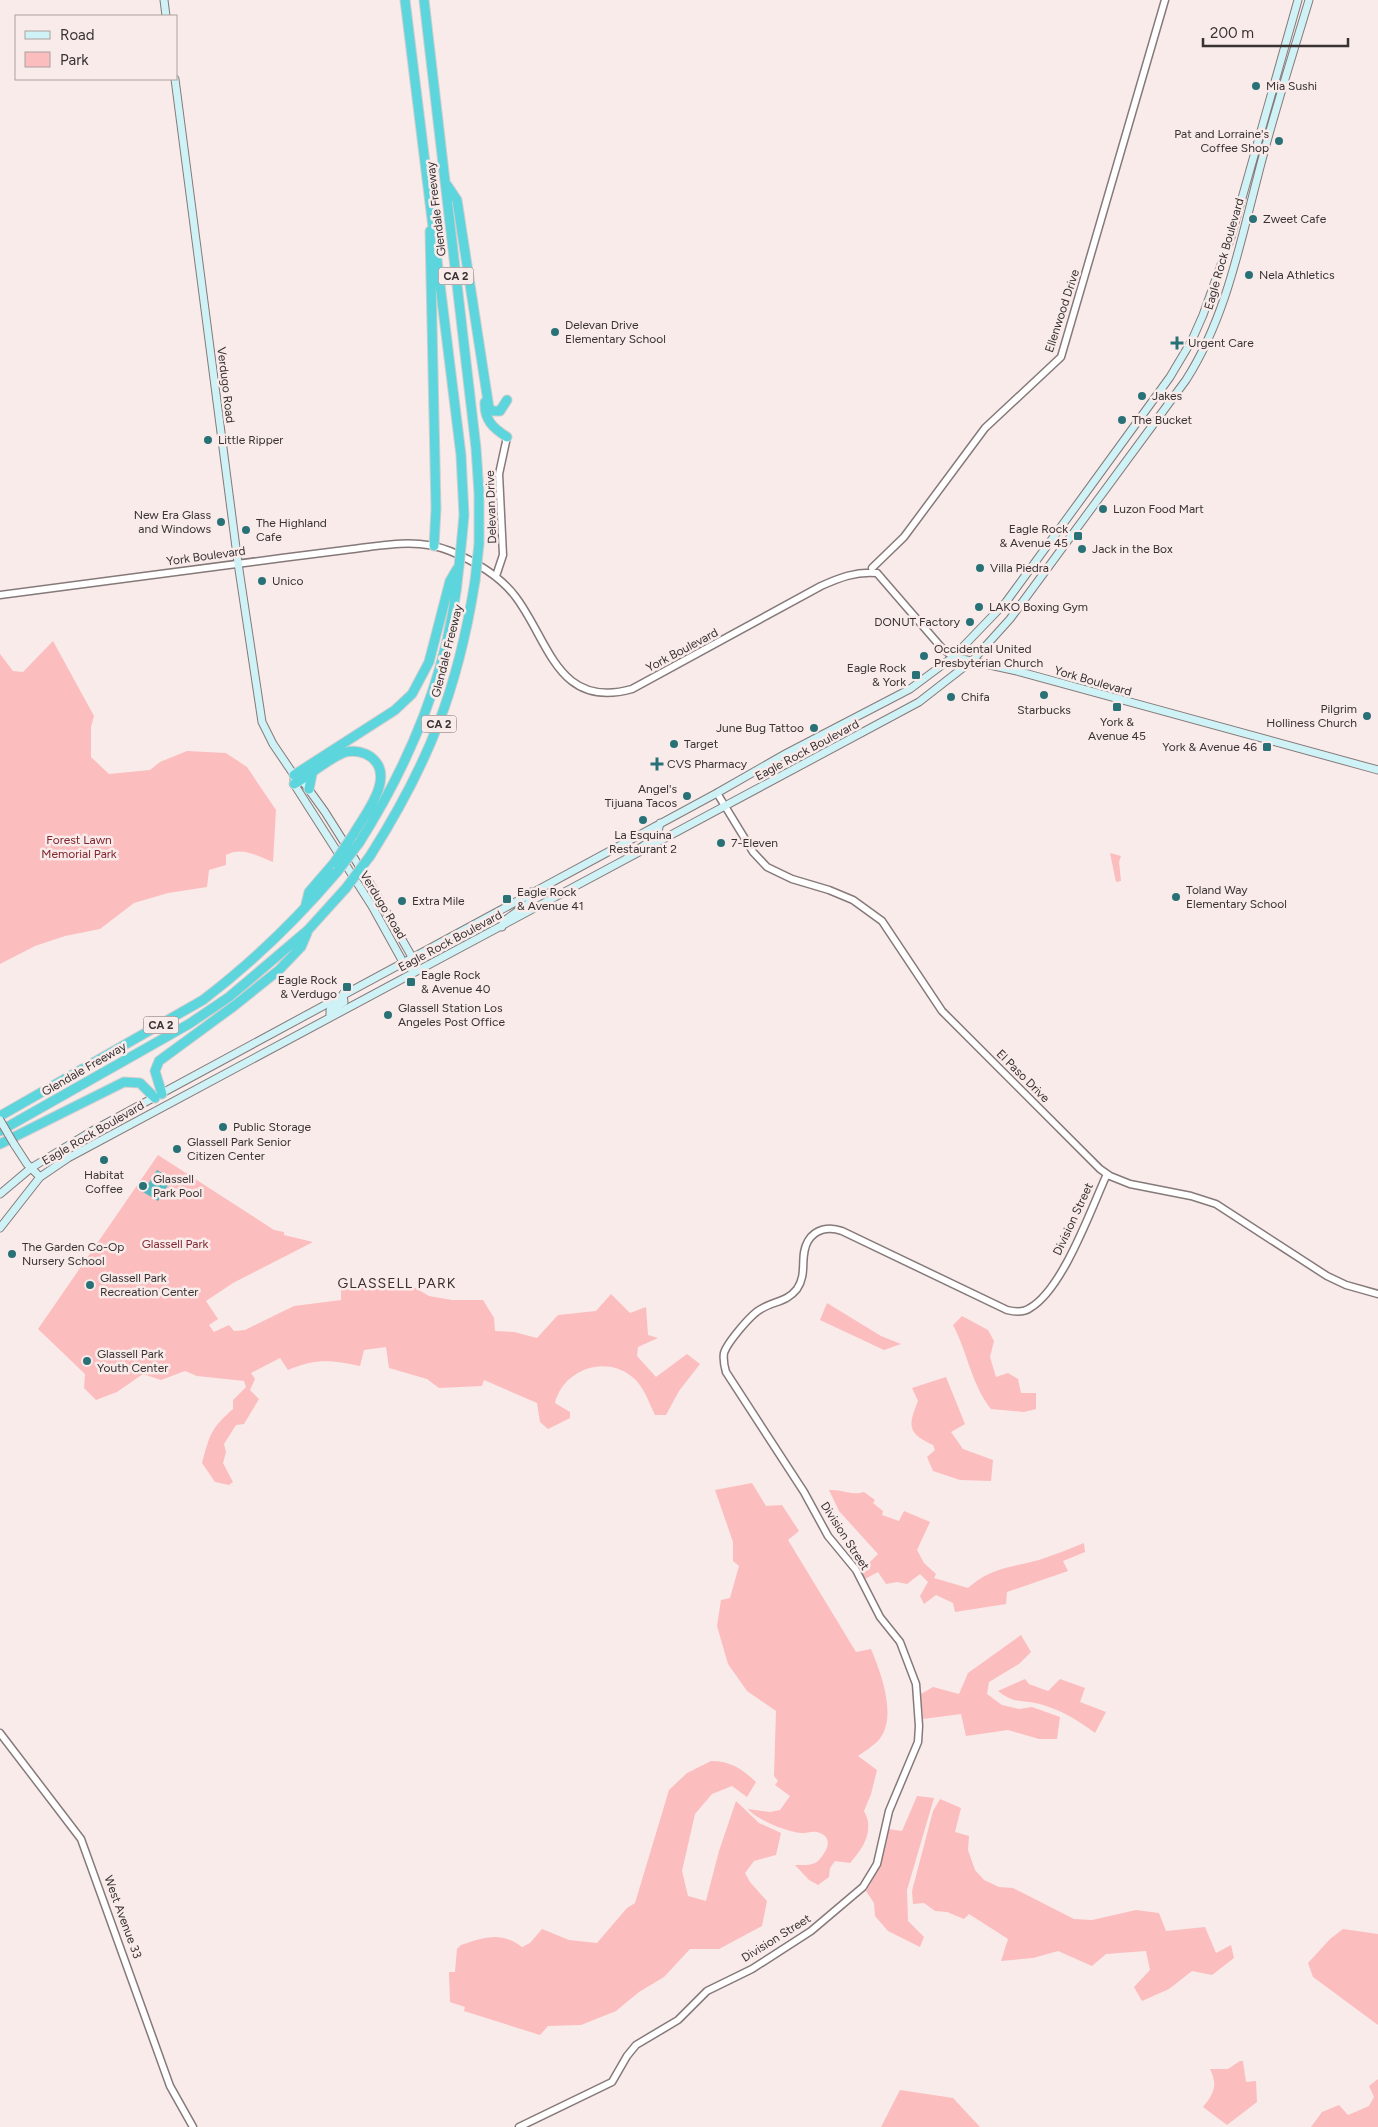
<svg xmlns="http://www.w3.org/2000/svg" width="1378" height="2127" viewBox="0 0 1378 2127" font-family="Figtree,sans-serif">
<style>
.green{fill:#fcbdbe}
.water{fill:#52bbc2}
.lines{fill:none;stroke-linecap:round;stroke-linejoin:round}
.tertiary-casing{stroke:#867979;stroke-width:9}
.secondary-casing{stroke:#867979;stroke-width:9}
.motorway-casing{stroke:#cfcece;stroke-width:11}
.tertiary{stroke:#fff;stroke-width:6}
.secondary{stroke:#cef2f5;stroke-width:7}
.motorway{stroke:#5dd5dd;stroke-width:9}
.secondary-bridge-casing{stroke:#867979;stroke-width:9;stroke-linecap:butt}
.motorway-bridge-casing{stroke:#cfcece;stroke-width:11;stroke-linecap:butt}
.secondary-bridge{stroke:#cef2f5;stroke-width:7}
.motorway-bridge{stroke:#5dd5dd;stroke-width:9}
.poi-dot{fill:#287277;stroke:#f9ebea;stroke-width:2}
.labels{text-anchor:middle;stroke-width:5;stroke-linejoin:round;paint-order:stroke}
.shield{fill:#f9ebea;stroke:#726a69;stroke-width:1}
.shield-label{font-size:11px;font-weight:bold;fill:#383232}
.poi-label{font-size:12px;fill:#383232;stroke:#f9ebea;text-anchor:start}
.street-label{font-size:12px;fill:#383232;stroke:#f9ebea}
.park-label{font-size:12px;fill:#81242f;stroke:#f9ebea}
.neighbourhood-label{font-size:14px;letter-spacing:1px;fill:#392f2f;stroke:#f9ebea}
</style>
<rect width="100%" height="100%" fill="#f9ebea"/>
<!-- green -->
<path class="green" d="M53 641 94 716 91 727V757L109 774 150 770 160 762 187 751 226 753 247 767 276 810 273 862C257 856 242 846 226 855V865L209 870 207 887 168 893 134 903 100 929 65 936 35 946 0 964V654L13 671 23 672Z
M1110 853 1121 856 1119 862 1121 881 1116 882Z
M158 1155 274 1230 284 1232V1235L313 1242 233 1283 206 1301 218 1319 209 1325 214 1332 229 1325 234 1331 245 1330 294 1306 341 1300V1289L370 1285 412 1286 429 1296 452 1300H483L494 1318 495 1331 514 1332 537 1338 558 1315 596 1311 611 1294 630 1313 646 1307 648 1335 658 1338 638 1347 637 1356 656 1377 687 1354 700 1364 679 1391 666 1415H655C649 1403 643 1384 631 1376 604 1355 563 1370 555 1403L570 1412V1418L548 1429 540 1422 537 1403 484 1380 482 1386 439 1388 427 1379 389 1368 386 1347 364 1350 360 1366C330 1360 317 1358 288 1370L280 1358 251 1373 255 1379 250 1390 259 1399 244 1424 236 1425 224 1444 226 1452 223 1463 233 1482 229 1485 215 1482 202 1463C210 1435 210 1429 233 1409V1400L246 1387 244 1381 197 1376 185 1371 161 1380 143 1374 117 1392 96 1400 84 1388 85 1374 38 1329Z
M827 1303 881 1336 901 1344 884 1350 820 1320Z
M962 1316 988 1330 994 1341 990 1357 996 1377 1008 1373 1018 1379 1021 1393H1036V1409L1024 1412 991 1409C972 1386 967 1351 953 1325Z
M946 1377 965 1424 951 1432 963 1449 993 1460 991 1481 960 1480 933 1471 927 1457 935 1450 933 1445C907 1433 908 1426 918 1401L912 1388Z
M752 1483 766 1506 782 1505 799 1531 788 1540 856 1652 871 1649C881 1673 899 1720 877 1742 871 1747 864 1752 858 1756L877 1770 871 1794 864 1811C875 1830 863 1849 850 1863L835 1861 830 1868 829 1877 818 1885 809 1880 795 1865C802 1865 812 1866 818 1861 825 1854 835 1839 820 1833 814 1830 808 1833 801 1833 787 1832 757 1820 748 1809L770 1812 780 1810 790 1796 775 1785 778 1781 774 1776 776 1711 747 1691 728 1664 717 1626 721 1600 730 1598 739 1566 733 1561V1542L715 1490Z
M829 1490C843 1489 851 1496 864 1492L875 1500 873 1503 883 1511 882 1515 899 1521 904 1511 930 1522 917 1550 924 1563 936 1574 934 1578 968 1588C992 1567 1010 1568 1039 1560 1054 1555 1069 1549 1084 1543L1085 1552 1063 1561 1068 1571 1007 1592 1006 1604 955 1612 953 1603 936 1595 924 1604 920 1596 928 1582 920 1574 907 1584 897 1582 886 1584 878 1572 865 1579 861 1571 878 1554 839 1511Z
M1021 1635 1031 1652 1019 1664 989 1682 987 1694 1002 1705 1019 1709 1032 1707 1060 1717 1057 1739H1039L1008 1730 966 1736 961 1714 923 1719 921 1694 933 1687 959 1694 968 1673Z
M1025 1679 1029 1684 1048 1691 1060 1679 1085 1688 1080 1702 1106 1712 1095 1733C1079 1721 1063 1711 1043 1705 1024 1699 1015 1705 998 1691Z
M711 1761C731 1761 742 1769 756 1782L747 1797 732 1786 712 1794 695 1814 682 1871 688 1896 706 1901 719 1851 736 1801 759 1823 781 1833 776 1855 754 1861 745 1873 750 1882 767 1901 762 1926 719 1949H690L664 1977 639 1992 616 2011 581 2025 548 2026 540 2035 464 2011 465 2007 450 2002 449 1972H455L457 1949 461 1945C484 1937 501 1931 522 1947L530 1943 542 1929 569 1940 597 1943 627 1908 635 1903 669 1790 687 1773Z
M917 1796 934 1798 907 1890 908 1921 924 1937 920 1947 888 1931 875 1916 874 1903 866 1891C879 1871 884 1852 888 1829L902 1831Z
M940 1799 961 1808 955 1832 969 1836 968 1850 975 1870 984 1880 999 1887 1013 1888 1074 1919 1092 1920 1136 1910 1159 1913 1166 1931 1205 1927 1216 1953 1231 1945 1234 1958 1212 1975 1192 1971 1169 1989 1142 2001 1134 1987 1150 1970 1146 1951 1106 1954 1092 1966 1058 1951 1033 1958 1001 1961 1008 1939 969 1914 964 1919 947 1912 935 1911 924 1903 913 1904 912 1891 933 1811Z
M1343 1929 1378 1934V2025L1313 1977 1308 1963 1330 1939Z
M1240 2061H1243L1246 2082 1256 2081 1257 2102 1227 2125 1203 2107C1214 2094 1218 2085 1210 2069H1228Z
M1378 2079V2127H1311L1322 2112 1339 2105 1348 2115 1369 2106 1374 2097 1369 2086Z
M900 2090 953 2098 980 2127H881Z"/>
<!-- water -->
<path class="water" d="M157 1170 172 1179 158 1201 143 1192Z"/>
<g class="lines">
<defs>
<path id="tertiary" d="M872 568 904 537 985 428 1061 357 1165 0
M496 576 503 555 499 474 507 437
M0 595C94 583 188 570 282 558 305 555 329 552 353 549 386 545 418 538 450 551 474 561 499 575 515 596 549 640 557 710 632 689L821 586C839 578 856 571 877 573L941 647 953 657
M717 793 753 852 767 867 792 879 829 890 853 900 882 921 942 1011 1100 1169 1110 1176 1130 1184 1191 1196 1216 1204 1327 1276 1346 1285 1378 1294
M0 1733 81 1839 170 2086 193 2127
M519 2127 612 2082 627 2056 636 2045 678 2020 707 1991 752 1969 811 1931 863 1887 877 1864 889 1811 918 1742 919 1726 916 1684 900 1642 880 1617 856 1570 828 1536 804 1492 726 1372C724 1365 723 1359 724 1353 727 1343 751 1314 761 1309 774 1301 787 1302 797 1289 808 1273 799 1256 808 1241 815 1229 829 1226 842 1231L1007 1310C1015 1312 1023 1313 1030 1308 1063 1289 1091 1209 1107 1174"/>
<path id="secondary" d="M164 0 166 16
M175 79 238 563 262 722 273 744 294 775 302 780 325 812 371 885 412 957 415 972
M953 657 1017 671 1378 770
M294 780V784L372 906 403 962 415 972
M640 848 657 836 660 823
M502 927 504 921 529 903 531 892
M330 1017V1010L344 1002 343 994
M14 1144 27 1164 40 1177
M0 1194 31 1168 92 1131 717 793 787 753 910 689 953 657 1006 602 1082 498 1170 377 1192 340 1203 315 1231 237 1298 0
M0 1228 40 1177 68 1158 919 702 973 660 1010 619 1186 380C1225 319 1239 248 1257 179 1272 119 1291 60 1309 0"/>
<path id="motorway" d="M405 0 461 455 464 515 462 537
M424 0 476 448 479 493V544
M447 185 457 200 489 408 493 411H500L507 400
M430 231 436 509 434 546
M485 402C484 420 493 428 507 437
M294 775 395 710 412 694 429 662 450 581 457 569
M294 784C309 776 330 757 346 752 354 750 364 752 371 757 397 777 364 815 353 835
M309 789 312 774
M359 843C413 758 450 667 459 566
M370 856C429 763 458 689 475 581
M305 908 309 892 334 863
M162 1094 155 1071 159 1061 234 1006 279 970 301 947 307 933
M0 1116 203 1000C253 962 297 919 337 872
M0 1131 189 1024 229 997 308 930 346 888
M0 1144 124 1082 140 1083 155 1098"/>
</defs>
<!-- tertiary casing -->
<use href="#tertiary" class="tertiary-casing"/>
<!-- secondary casing -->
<use href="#secondary" class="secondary-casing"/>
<!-- motorway casing -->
<use href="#motorway" class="motorway-casing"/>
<!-- tertiary -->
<use href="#tertiary" class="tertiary"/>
<!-- secondary -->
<use href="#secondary" class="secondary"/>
<!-- motorway -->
<use href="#motorway" class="motorway"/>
<defs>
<path id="secondary-bridge" d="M0 1120 14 1144"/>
<path id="motorway-bridge" d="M459 566 462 537
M475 581 479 544
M334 863 353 835
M337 872 359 843
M346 888 370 856"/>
</defs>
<!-- secondary-bridge casing -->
<use href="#secondary-bridge" class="secondary-bridge-casing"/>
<!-- motorway-bridge casing -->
<use href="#motorway-bridge" class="motorway-bridge-casing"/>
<!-- secondary-bridge -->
<use href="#secondary-bridge" class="secondary-bridge"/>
<!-- motorway-bridge -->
<use href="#motorway-bridge" class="motorway-bridge"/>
</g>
<!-- markers -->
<g class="poi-dot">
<circle cx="1256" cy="86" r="5"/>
<circle cx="1279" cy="141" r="5"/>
<circle cx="1253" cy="219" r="5"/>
<circle cx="1249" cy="275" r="5"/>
<circle cx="555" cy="332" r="5"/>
<path d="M1174.5 335.5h5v5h5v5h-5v5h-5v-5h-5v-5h5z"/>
<circle cx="1142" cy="396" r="5"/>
<circle cx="1122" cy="420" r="5"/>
<circle cx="208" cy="440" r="5"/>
<circle cx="1103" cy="509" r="5"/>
<circle cx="221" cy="522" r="5"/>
<circle cx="246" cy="530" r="5"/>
<rect x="1073" y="531" width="10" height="10" rx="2.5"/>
<circle cx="1082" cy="549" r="5"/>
<circle cx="980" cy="568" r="5"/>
<circle cx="262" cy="581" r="5"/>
<circle cx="979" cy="607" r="5"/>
<circle cx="970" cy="622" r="5"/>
<circle cx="924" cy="656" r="5"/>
<rect x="911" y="670" width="10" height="10" rx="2.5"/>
<circle cx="1044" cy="695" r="5"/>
<circle cx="951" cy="697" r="5"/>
<rect x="1112" y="702" width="10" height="10" rx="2.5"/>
<circle cx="1367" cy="716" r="5"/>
<circle cx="814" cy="728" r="5"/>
<circle cx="674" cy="744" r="5"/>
<rect x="1262" y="742" width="10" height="10" rx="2.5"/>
<path d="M654.5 756.5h5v5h5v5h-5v5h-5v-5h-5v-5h5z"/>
<circle cx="687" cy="796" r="5"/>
<circle cx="643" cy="820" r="5"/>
<circle cx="721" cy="843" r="5"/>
<circle cx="1176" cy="897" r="5"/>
<rect x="502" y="894" width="10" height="10" rx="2.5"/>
<circle cx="402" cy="901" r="5"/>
<rect x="406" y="977" width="10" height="10" rx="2.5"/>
<rect x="342" y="982" width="10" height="10" rx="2.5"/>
<circle cx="388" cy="1015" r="5"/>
<circle cx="223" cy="1127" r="5"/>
<circle cx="177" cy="1149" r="5"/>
<circle cx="104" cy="1160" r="5"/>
<circle cx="143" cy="1186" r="5"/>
<circle cx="12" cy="1254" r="5"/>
<circle cx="90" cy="1285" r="5"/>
<circle cx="87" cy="1361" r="5"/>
</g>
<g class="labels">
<!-- shield labels -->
<g class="shield">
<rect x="438.5" y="267.5" width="35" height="17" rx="4"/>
<rect x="421.5" y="715.5" width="35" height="17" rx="4"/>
<rect x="143.5" y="1016.5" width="35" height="17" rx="4"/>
</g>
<g class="shield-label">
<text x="456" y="280">CA 2</text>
<text x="439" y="728">CA 2</text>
<text x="161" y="1029">CA 2</text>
</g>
<!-- poi labels -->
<g class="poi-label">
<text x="1266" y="90">Mia Sushi</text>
<text x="1269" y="138" text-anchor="end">Pat and Lorraine's<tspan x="1269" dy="14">Coffee Shop</tspan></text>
<text x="1263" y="223">Zweet Cafe</text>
<text x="1259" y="279">Nela Athletics</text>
<text x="565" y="329">Delevan Drive<tspan x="565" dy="14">Elementary School</tspan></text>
<text x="1188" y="347">Urgent Care</text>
<text x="1152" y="400">Jakes</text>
<text x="1132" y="424">The Bucket</text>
<text x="218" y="444">Little Ripper</text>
<text x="1113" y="513">Luzon Food Mart</text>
<text x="211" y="519" text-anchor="end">New Era Glass<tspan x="211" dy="14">and Windows</tspan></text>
<text x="256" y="527">The Highland<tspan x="256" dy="14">Cafe</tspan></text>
<text x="1068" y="533" text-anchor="end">Eagle Rock<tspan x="1068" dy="14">&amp; Avenue 45</tspan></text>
<text x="1092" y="553">Jack in the Box</text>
<text x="990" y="572">Villa Piedra</text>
<text x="272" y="585">Unico</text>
<text x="989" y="611">LAKO Boxing Gym</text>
<text x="960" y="626" text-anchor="end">DONUT Factory</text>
<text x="934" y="653">Occidental United<tspan x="934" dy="14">Presbyterian Church</tspan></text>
<text x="906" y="672" text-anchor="end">Eagle Rock<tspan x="906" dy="14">&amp; York</tspan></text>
<text x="961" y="701">Chifa</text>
<text x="1357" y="713" text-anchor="end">Pilgrim<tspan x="1357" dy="14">Holliness Church</tspan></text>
<text x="1044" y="714" text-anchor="middle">Starbucks</text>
<text x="1117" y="726" text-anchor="middle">York &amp;<tspan x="1117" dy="14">Avenue 45</tspan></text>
<text x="804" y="732" text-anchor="end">June Bug Tattoo</text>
<text x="684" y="748">Target</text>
<text x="1257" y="751" text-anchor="end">York &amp; Avenue 46</text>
<text x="667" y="768">CVS Pharmacy</text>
<text x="677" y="793" text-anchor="end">Angel's<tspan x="677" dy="14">Tijuana Tacos</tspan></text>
<text x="643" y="839" text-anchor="middle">La Esquina<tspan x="643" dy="14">Restaurant 2</tspan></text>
<text x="731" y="847">7-Eleven</text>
<text x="1186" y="894">Toland Way<tspan x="1186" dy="14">Elementary School</tspan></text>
<text x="517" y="896">Eagle Rock<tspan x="517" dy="14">&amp; Avenue 41</tspan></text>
<text x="412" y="905">Extra Mile</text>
<text x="421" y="979">Eagle Rock<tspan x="421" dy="14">&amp; Avenue 40</tspan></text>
<text x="337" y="984" text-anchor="end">Eagle Rock<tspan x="337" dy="14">&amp; Verdugo</tspan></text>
<text x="398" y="1012">Glassell Station Los<tspan x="398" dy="14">Angeles Post Office</tspan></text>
<text x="233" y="1131">Public Storage</text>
<text x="187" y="1146">Glassell Park Senior<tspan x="187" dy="14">Citizen Center</tspan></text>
<text x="104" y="1179" text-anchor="middle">Habitat<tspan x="104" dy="14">Coffee</tspan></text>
<text x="153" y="1183">Glassell<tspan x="153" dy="14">Park Pool</tspan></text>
<text x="22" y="1251">The Garden Co-Op<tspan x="22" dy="14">Nursery School</tspan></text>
<text x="100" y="1282">Glassell Park<tspan x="100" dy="14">Recreation Center</tspan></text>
<text x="97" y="1358">Glassell Park<tspan x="97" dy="14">Youth Center</tspan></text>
</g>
<!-- street labels -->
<g class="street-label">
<text transform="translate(436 209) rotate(-97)" y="4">Glendale Freeway</text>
<text transform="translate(1224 254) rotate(-74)" y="4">Eagle Rock Boulevard</text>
<text transform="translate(1062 311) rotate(-72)" y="4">Ellenwood Drive</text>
<text transform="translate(226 385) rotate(83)" y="4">Verdugo Road</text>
<text transform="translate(491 507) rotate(-92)" y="4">Delevan Drive</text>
<text transform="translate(206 556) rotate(-8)" y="4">York Boulevard</text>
<text transform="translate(682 650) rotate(-28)" y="4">York Boulevard</text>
<text transform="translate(447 651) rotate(-76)" y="4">Glendale Freeway</text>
<text transform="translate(1093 681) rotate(16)" y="4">York Boulevard</text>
<text transform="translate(807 750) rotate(-28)" y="4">Eagle Rock Boulevard</text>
<text transform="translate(383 905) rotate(59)" y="4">Verdugo Road</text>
<text transform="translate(450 941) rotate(-28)" y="4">Eagle Rock Boulevard</text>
<text transform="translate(84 1069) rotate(-30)" y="4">Glendale Freeway</text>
<text transform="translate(1023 1076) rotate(45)" y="4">El Paso Drive</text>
<text transform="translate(93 1133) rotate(-30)" y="4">Eagle Rock Boulevard</text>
<text transform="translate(1073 1219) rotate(-65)" y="4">Division Street</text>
<text transform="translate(845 1536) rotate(57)" y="4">Division Street</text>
<text transform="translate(123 1917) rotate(70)" y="4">West Avenue 33</text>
<text transform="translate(776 1938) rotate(-32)" y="4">Division Street</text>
</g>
<!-- park labels -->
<g class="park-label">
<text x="79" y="844">Forest Lawn<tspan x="79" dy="14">Memorial Park</tspan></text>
<text x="175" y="1248">Glassell Park</text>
</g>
<!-- neighbourhood labels -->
<g class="neighbourhood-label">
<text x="397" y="1288">GLASSELL PARK</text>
</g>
</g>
<!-- legend -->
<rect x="15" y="15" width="162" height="65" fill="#f9ebea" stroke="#aca1a0"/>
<rect x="25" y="31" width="25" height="8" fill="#cef2f5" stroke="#aca1a0"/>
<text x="60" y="40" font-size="15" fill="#383232">Road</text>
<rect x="25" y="52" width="25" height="15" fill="#fcbdbe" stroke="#aca1a0"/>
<text x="60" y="65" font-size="15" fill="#383232">Park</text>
<!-- scale -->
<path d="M1203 38v8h145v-8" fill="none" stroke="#383232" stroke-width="2.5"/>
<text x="1210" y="38" font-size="15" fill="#383232" stroke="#f9ebea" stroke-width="4" paint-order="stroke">200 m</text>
</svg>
